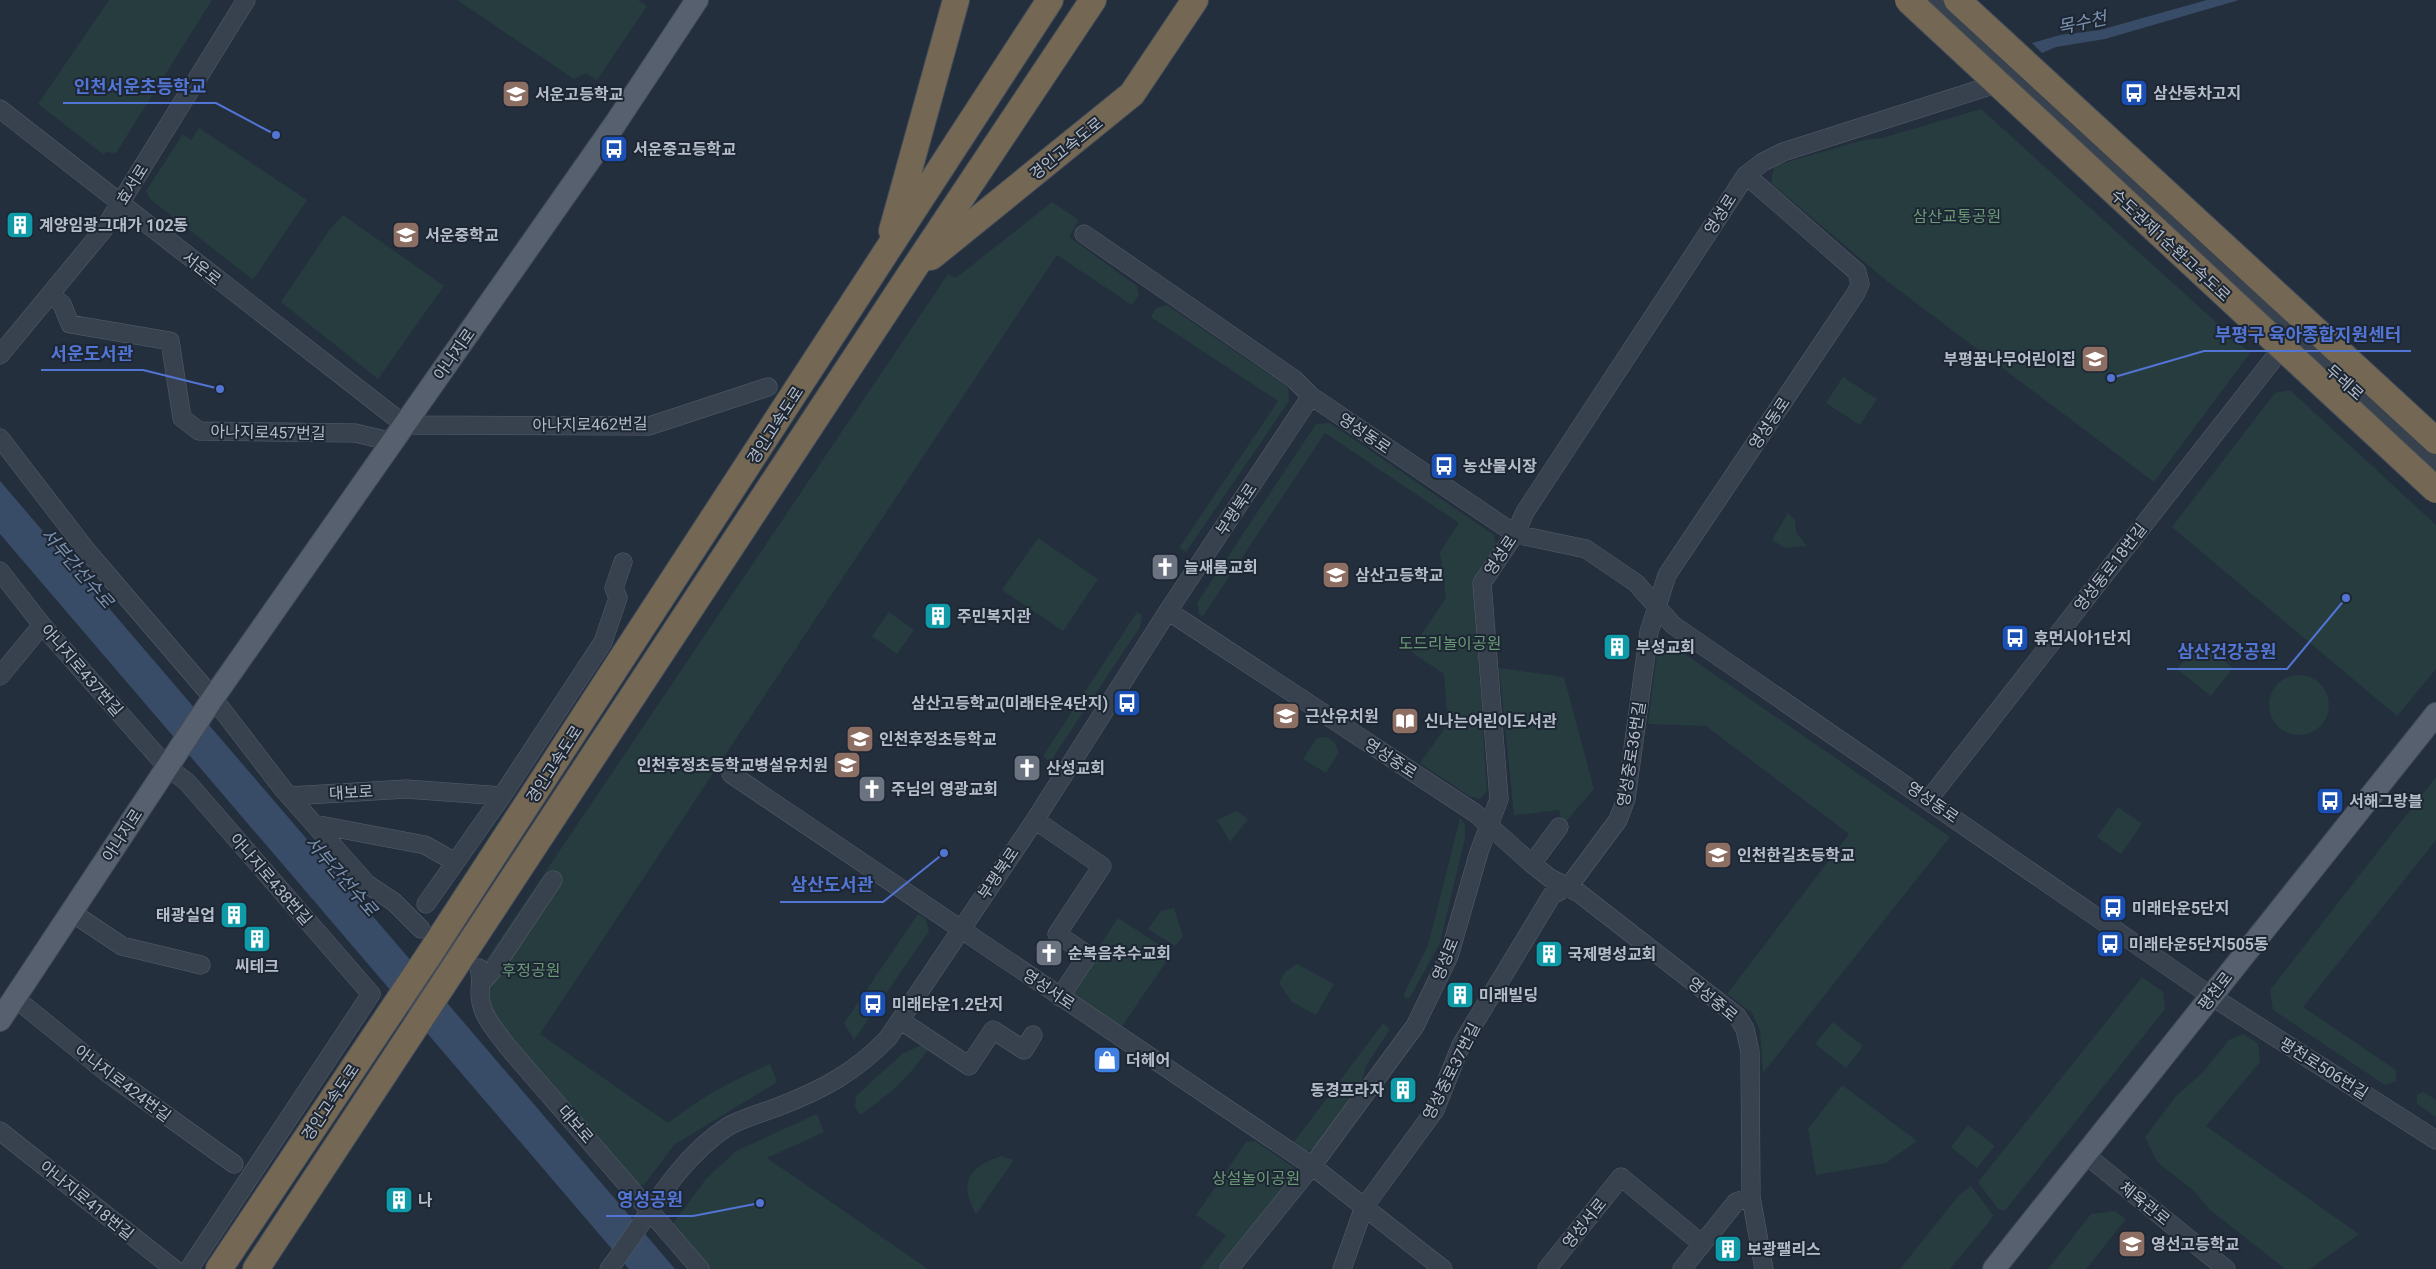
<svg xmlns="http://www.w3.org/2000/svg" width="2436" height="1269" viewBox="0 0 2436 1269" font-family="Roboto,'Noto Sans KR',sans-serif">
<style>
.green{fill:#263c3f}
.water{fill:#394c67}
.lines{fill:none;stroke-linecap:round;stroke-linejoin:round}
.minor-casing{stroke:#565f6c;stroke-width:19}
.major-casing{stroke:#414a57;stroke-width:24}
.highway-casing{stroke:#434c59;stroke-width:28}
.minor{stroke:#38414e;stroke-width:18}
.major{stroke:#56606e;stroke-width:22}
.highway{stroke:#746855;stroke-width:26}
.highway-bridge-casing{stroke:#434c59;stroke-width:28;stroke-linecap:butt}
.highway-bridge{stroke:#746855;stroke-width:26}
.labels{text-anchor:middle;stroke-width:4;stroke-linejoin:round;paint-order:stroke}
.poi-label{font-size:16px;font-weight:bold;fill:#b4bcc9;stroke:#1d2633;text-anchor:start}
.street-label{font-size:16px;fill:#b4bcc9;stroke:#1d2633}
.park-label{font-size:16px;fill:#6b9a76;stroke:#1d2633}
.water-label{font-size:18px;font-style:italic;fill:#7c92b1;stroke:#1d2633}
.leader{fill:none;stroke:#5274d3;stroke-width:2}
.callout-dot{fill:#5274d3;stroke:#1d2633;stroke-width:2}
.callout-label{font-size:18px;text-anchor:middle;font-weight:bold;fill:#5274d3;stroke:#1d2633;stroke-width:4;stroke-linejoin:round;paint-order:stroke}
</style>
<rect width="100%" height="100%" fill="#242f3e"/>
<!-- green -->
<path class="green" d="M109 0H212L116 153 107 152 103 154 38 104Z
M457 0H638L647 6 597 80 586 73 574 79Z
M1981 109 2250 353 2154 482 1888 282 1771 183 1774 166 1864 140 1882 138Z
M199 128 307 200 253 280 150 199 146 191 183 134 191 140Z
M1052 202 1079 220 1069 237 1137 286 1139 295 1132 305 1057 255 540 1034 668 1123C701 1097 731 1081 770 1064L777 1082 674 1145 644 1185 637 1186 488 1009 484 963 948 274 956 278Z
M343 215 444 286 378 379 281 302 330 229Z
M1167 305 1288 387 1289 401 1186 552 1179 548 1278 401 1151 317 1156 308Z
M1843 377 1877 399 1860 425 1826 403Z
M2290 390 2436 525V669L2397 716 2172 527 2275 393Z
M1330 423 1494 535 1496 545 1473 580 1487 791 1480 799 1469 796 1420 763 1448 724 1444 674 1410 651 1446 598 1440 552 1459 523 1325 433 1203 616 1199 614 1197 603 1316 424Z
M1788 513 1795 520 1796 532 1807 546 1785 548 1772 540Z
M1038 538 1098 579 1063 631 1002 590Z
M889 612 914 630 897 654 872 636Z
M1137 612 1142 615 1140 627 1050 762 1043 756Z
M1666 641 1950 837 1763 1073 1760 1030 1752 1013 1727 994 1849 834 1706 726 1648 724 1658 645Z
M2200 641 2233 668 2211 696 2177 669Z
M1499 668 1564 677 1594 789 1562 826 1559 810 1514 815Z
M2269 705a30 30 0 1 1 60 0a30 30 0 1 1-60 0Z
M1327 737 1334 742 1339 752 1326 773 1303 759 1317 738Z
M2436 777V840L2303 1007 2396 1070V1081L2385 1085 2273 1010 2270 990Z
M2118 807 2142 824 2121 854 2097 837Z
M1237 811 1248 819 1230 842 1217 820Z
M1460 818 1465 825V838L1440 943 1409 999 1403 996 1428 945Z
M1174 908 1183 936 1175 946 1148 929 1161 911Z
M918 914 925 918 929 931 854 1040 844 1023Z
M1118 918 1172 953 1121 1028 1069 992Z
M1297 964 1334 984 1316 1015 1292 1002 1279 983 1285 972Z
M2142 977 2163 992 2165 1009 2007 1208 2004 1211 1998 1209 1978 1182Z
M1833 1022 1863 1046 1846 1068 1815 1044Z
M1383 1023 1390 1029 1366 1066 1362 1080 1316 1148 1307 1151 1294 1142Z
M2243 1034 2258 1043 2260 1062 2206 1126 2359 1234 2310 1269H2285L2209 1209 2194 1191 2157 1162 2145 1137 2176 1096 2203 1072 2229 1040Z
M921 1045 928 1050C906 1080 891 1093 860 1115L855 1107 856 1096 902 1054Z
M1842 1085 1917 1141 1886 1163 1816 1175 1808 1129Z
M2424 1092 2436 1100V1117L2417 1104V1094Z
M817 1114 824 1132 767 1158 928 1269H707L671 1226 706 1179 736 1151Z
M1968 1125 1995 1146 1977 1168 1951 1147Z
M1255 1141 1293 1167 1295 1177 1219 1269H1200L1226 1235 1196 1215 1246 1142Z
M1001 1156 1014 1160 976 1214C958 1182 969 1167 1001 1156Z
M1971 1186 1993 1215C1992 1220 1956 1261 1950 1269H1900L1959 1195Z
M2115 1211 2126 1219 2086 1269H2048L2091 1214Z"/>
<!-- water -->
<path class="water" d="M2207 0H2239L2105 39 2056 47 2042 53 2032 43 2060 35 2100 30Z
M0 481 675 1269H629L0 534Z"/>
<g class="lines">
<defs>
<path id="minor" d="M1928 0 2436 464
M0 109 405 425 649 426 768 387
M1084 234 1294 379 1311 396 1515 534 1586 549 1636 583 1673 625 2211 996 2436 1140
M50 294 62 304 70 324 170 341 182 418 199 431 355 433 393 442
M0 355 104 229 246 0
M0 438 87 551 213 698 283 789 367 884 394 902 421 929
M0 571 42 625 167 767 187 782 371 994 189 1269
M1168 611 1475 813 1532 864 1550 878 1579 893 1737 1016 1745 1029 1750 1052 1751 1197 1764 1269
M0 676 42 625
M731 774 1312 1166 1443 1269
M290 796 406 789 502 796
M1929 799 2289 339
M1035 820 1102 866 1057 934 1088 955 1060 997
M314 824 425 845 455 862
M1532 864 1559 827
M426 904 502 796 603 642 618 598 614 588 623 562
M71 912 122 946 201 965
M479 968C483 982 478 990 481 1002 484 1019 498 1033 507 1046L700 1269
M482 982 493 970 553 880
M15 998 106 1072 234 1164
M900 1020 969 1066 993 1030 1024 1050 1033 1035
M0 1131 174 1269
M2086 1155 2226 1269
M609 1269C646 1221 675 1161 727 1127 742 1118 763 1113 780 1106 824 1089 855 1072 888 1038L1035 820 1168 611 1311 396
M1229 1269 1312 1166 1415 1026 1449 956 1479 852 1499 799 1482 583 1515 534 1525 512 1746 175 1763 162 1783 152 2015 78
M1342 1269 1364 1207 1435 1110 1461 1045 1552 895 1569 886 1618 820 1626 799 1649 632 1667 575 1856 293 1860 284 1857 272 1746 175
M1547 1269 1621 1177 1702 1244
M1682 1269 1736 1202 1751 1197"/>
<path id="major" d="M0 1020 213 698 615 124 697 0
M1994 1269 2436 714"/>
<path id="highway" d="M1957 0 2436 441
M892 231 956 0
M931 257 1132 94 1195 0
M219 1269 429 955 1050 0
M256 1269 911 273 1093 0"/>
</defs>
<!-- minor casing -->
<use href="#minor" class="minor-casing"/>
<!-- major casing -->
<use href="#major" class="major-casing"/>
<!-- highway casing -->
<use href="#highway" class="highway-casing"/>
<!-- minor -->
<use href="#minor" class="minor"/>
<!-- major -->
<use href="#major" class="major"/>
<!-- highway -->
<use href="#highway" class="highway"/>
<defs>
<path id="highway-bridge" d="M1908 0 2436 490"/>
</defs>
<!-- highway-bridge casing -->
<use href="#highway-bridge" class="highway-bridge-casing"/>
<!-- highway-bridge -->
<use href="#highway-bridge" class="highway-bridge"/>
</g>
<!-- icons -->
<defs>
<symbol id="bus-square" viewBox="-11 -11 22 22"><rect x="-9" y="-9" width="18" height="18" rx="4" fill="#1a4fb4" stroke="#1d2633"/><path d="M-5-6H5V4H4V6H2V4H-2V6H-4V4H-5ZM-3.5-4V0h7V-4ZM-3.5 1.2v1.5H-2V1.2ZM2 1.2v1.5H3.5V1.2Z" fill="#fff"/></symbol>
<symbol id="school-square" viewBox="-11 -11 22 22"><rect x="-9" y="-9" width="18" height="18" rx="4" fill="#8d6e63" stroke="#1d2633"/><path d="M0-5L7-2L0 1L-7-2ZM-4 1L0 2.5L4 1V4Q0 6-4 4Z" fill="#fff"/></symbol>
<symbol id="building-square" viewBox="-11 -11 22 22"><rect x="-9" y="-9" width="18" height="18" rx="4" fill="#0f9aa8" stroke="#1d2633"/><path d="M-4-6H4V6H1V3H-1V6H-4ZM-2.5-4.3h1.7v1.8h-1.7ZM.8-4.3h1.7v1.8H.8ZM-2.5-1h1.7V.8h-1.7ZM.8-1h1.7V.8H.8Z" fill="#fff"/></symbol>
<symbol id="church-square" viewBox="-11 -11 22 22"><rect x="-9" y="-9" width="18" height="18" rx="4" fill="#6b7280" stroke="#1d2633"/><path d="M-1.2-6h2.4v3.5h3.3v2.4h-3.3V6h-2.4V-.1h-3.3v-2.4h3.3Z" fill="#fff"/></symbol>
<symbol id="library-square" viewBox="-11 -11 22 22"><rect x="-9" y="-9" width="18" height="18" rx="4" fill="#8d6e63" stroke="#1d2633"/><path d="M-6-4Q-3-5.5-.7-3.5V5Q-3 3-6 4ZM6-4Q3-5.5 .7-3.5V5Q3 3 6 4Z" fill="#fff"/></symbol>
<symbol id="shop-square" viewBox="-11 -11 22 22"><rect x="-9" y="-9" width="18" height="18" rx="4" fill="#3f7fe0" stroke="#1d2633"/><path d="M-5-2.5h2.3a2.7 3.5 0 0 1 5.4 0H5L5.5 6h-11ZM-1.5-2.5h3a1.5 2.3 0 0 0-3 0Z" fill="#fff"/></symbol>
</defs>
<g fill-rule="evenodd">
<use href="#bus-square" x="2118" y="77" width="32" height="32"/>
<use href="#school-square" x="500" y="78" width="32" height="32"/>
<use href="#bus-square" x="598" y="133" width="32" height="32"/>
<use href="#building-square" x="4" y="209" width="32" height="32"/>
<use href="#school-square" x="390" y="219" width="32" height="32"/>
<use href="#school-square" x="2079" y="343" width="32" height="32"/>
<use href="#bus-square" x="1428" y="450" width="32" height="32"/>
<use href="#church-square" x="1149" y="551" width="32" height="32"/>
<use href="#school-square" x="1320" y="559" width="32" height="32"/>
<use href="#building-square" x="922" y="600" width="32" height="32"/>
<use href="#bus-square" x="1999" y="622" width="32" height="32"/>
<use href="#building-square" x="1601" y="631" width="32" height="32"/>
<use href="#bus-square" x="1111" y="687" width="32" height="32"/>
<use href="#school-square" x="1270" y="700" width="32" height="32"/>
<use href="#library-square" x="1389" y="705" width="32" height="32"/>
<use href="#school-square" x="844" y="723" width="32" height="32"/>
<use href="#school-square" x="831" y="749" width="32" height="32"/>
<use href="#church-square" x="1011" y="752" width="32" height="32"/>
<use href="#church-square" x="856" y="773" width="32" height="32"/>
<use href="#bus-square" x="2314" y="785" width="32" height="32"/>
<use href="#school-square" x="1702" y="839" width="32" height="32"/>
<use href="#bus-square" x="2097" y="892" width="32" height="32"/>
<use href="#building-square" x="218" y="899" width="32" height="32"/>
<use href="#building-square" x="241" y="923" width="32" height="32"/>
<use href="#bus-square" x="2094" y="928" width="32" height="32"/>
<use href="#church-square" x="1033" y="937" width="32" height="32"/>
<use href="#building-square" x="1533" y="938" width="32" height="32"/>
<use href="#building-square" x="1444" y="979" width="32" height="32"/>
<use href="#bus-square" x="857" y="988" width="32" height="32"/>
<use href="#shop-square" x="1091" y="1044" width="32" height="32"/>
<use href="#building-square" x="1387" y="1074" width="32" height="32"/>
<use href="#building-square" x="383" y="1184" width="32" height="32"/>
<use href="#school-square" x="2116" y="1228" width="32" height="32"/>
<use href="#building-square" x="1712" y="1233" width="32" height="32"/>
</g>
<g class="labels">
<!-- poi labels -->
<g class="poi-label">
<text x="2153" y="99">삼산동차고지</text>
<text x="535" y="100">서운고등학교</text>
<text x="633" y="155">서운중고등학교</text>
<text x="39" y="231">계양임광그대가 102동</text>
<text x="425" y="241">서운중학교</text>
<text x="2076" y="365" text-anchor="end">부평꿈나무어린이집</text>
<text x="1463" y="472">농산물시장</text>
<text x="1184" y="573">늘새롬교회</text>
<text x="1355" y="581">삼산고등학교</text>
<text x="957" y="622">주민복지관</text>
<text x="2034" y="644">휴먼시아1단지</text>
<text x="1636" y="653">부성교회</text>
<text x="1108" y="709" text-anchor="end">삼산고등학교(미래타운4단지)</text>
<text x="1305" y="722">근산유치원</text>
<text x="1424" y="727">신나는어린이도서관</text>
<text x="879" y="745">인천후정초등학교</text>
<text x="828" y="771" text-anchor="end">인천후정초등학교병설유치원</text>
<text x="1046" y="774">산성교회</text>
<text x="891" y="795">주님의 영광교회</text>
<text x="2349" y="807">서해그랑블</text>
<text x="1737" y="861">인천한길초등학교</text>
<text x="2132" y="914">미래타운5단지</text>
<text x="215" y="921" text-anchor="end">태광실업</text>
<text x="2129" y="950">미래타운5단지505동</text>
<text x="1068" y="959">순복음추수교회</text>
<text x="1568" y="960">국제명성교회</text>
<text x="257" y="972" text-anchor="middle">씨테크</text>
<text x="1479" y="1001">미래빌딩</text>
<text x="892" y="1010">미래타운1.2단지</text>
<text x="1126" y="1066">더헤어</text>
<text x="1384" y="1096" text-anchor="end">동경프라자</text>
<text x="418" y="1206">나</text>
<text x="2151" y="1250">영선고등학교</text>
<text x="1747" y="1255">보광팰리스</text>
</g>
<!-- street labels -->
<g class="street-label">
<text transform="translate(1066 148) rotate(-39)" y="6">경인고속도로</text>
<text transform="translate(132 184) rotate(-58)" y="6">효서로</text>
<text transform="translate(1720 214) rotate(-57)" y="6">영성로</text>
<text transform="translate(2171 245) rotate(43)" y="6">수도권제1순환고속도로</text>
<text transform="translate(202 268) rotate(38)" y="6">서운로</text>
<text transform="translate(454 354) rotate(-55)" y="6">아나지로</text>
<text transform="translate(2345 382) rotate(42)" y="6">두레로</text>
<text transform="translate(1769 423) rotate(-56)" y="6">영성동로</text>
<text transform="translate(590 424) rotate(-1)" y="6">아나지로462번길</text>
<text transform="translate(775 425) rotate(-57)" y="6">경인고속도로</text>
<text transform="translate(268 432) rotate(1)" y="6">아나지로457번길</text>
<text transform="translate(1365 433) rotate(34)" y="6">영성동로</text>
<text transform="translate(1236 509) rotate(-56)" y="6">부평북로</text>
<text transform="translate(1500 555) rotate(-56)" y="6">영성로</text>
<text transform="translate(2110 567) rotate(-52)" y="6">영성동로18번길</text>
<text transform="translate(82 670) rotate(49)" y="6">아나지로437번길</text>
<text transform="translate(1631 754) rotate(-81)" y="6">영성중로36번길</text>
<text transform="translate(1391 758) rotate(33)" y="6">영성중로</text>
<text transform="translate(554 764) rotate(-57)" y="6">경인고속도로</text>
<text transform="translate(351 792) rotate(-3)" y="6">대보로</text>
<text transform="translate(1933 802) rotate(35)" y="6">영성동로</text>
<text transform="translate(122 835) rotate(-57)" y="6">아나지로</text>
<text transform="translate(998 873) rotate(-56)" y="6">부평북로</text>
<text transform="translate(271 879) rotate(49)" y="6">아나지로438번길</text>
<text transform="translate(1445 959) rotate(-68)" y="6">영성로</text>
<text transform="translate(1049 989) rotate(34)" y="6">영성서로</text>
<text transform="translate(2215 991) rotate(-52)" y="6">평천로</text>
<text transform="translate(1713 999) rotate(40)" y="6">영성중로</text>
<text transform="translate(2324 1068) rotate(32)" y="6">평천로506번길</text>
<text transform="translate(1451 1071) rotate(-63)" y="6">영성중로37번길</text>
<text transform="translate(123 1083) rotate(37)" y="6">아나지로424번길</text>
<text transform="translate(330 1102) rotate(-56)" y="6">경인고속도로</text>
<text transform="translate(576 1124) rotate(49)" y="6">대보로</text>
<text transform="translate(87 1200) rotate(39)" y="6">아나지로418번길</text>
<text transform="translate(2145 1203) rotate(39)" y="6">체육관로</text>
<text transform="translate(1584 1223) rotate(-51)" y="6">영성서로</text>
</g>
<!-- park labels -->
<g class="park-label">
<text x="1957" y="222">삼산교통공원</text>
<text x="1450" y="649">도드리놀이공원</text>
<text x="531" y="976">후정공원</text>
<text x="1256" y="1184">상설놀이공원</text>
</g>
<!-- water labels -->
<g class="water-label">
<text transform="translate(2082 23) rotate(-12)" y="6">목수천</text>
<text transform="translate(77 568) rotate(49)" y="6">서부간선수로</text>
<text transform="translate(341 876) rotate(49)" y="6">서부간선수로</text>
</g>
</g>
<!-- callouts -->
<path class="leader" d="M276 135L216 103H63M2111 378L2204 351H2411M220 389L143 370H41M2346 598L2287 669H2167M944 853L883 902H780M760 1203L693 1216H606"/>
<g class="callout-dot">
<circle cx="276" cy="135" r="5"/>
<circle cx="2111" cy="378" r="5"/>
<circle cx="220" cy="389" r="5"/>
<circle cx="2346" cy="598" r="5"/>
<circle cx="944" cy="853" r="5"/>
<circle cx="760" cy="1203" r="5"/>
</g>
<g class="callout-label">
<text x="140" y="93">인천서운초등학교</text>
<text x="2308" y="341">부평구 육아종합지원센터</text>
<text x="92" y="360">서운도서관</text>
<text x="2227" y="658">삼산건강공원</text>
<text x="832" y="891">삼산도서관</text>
<text x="650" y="1206">영성공원</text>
</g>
</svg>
